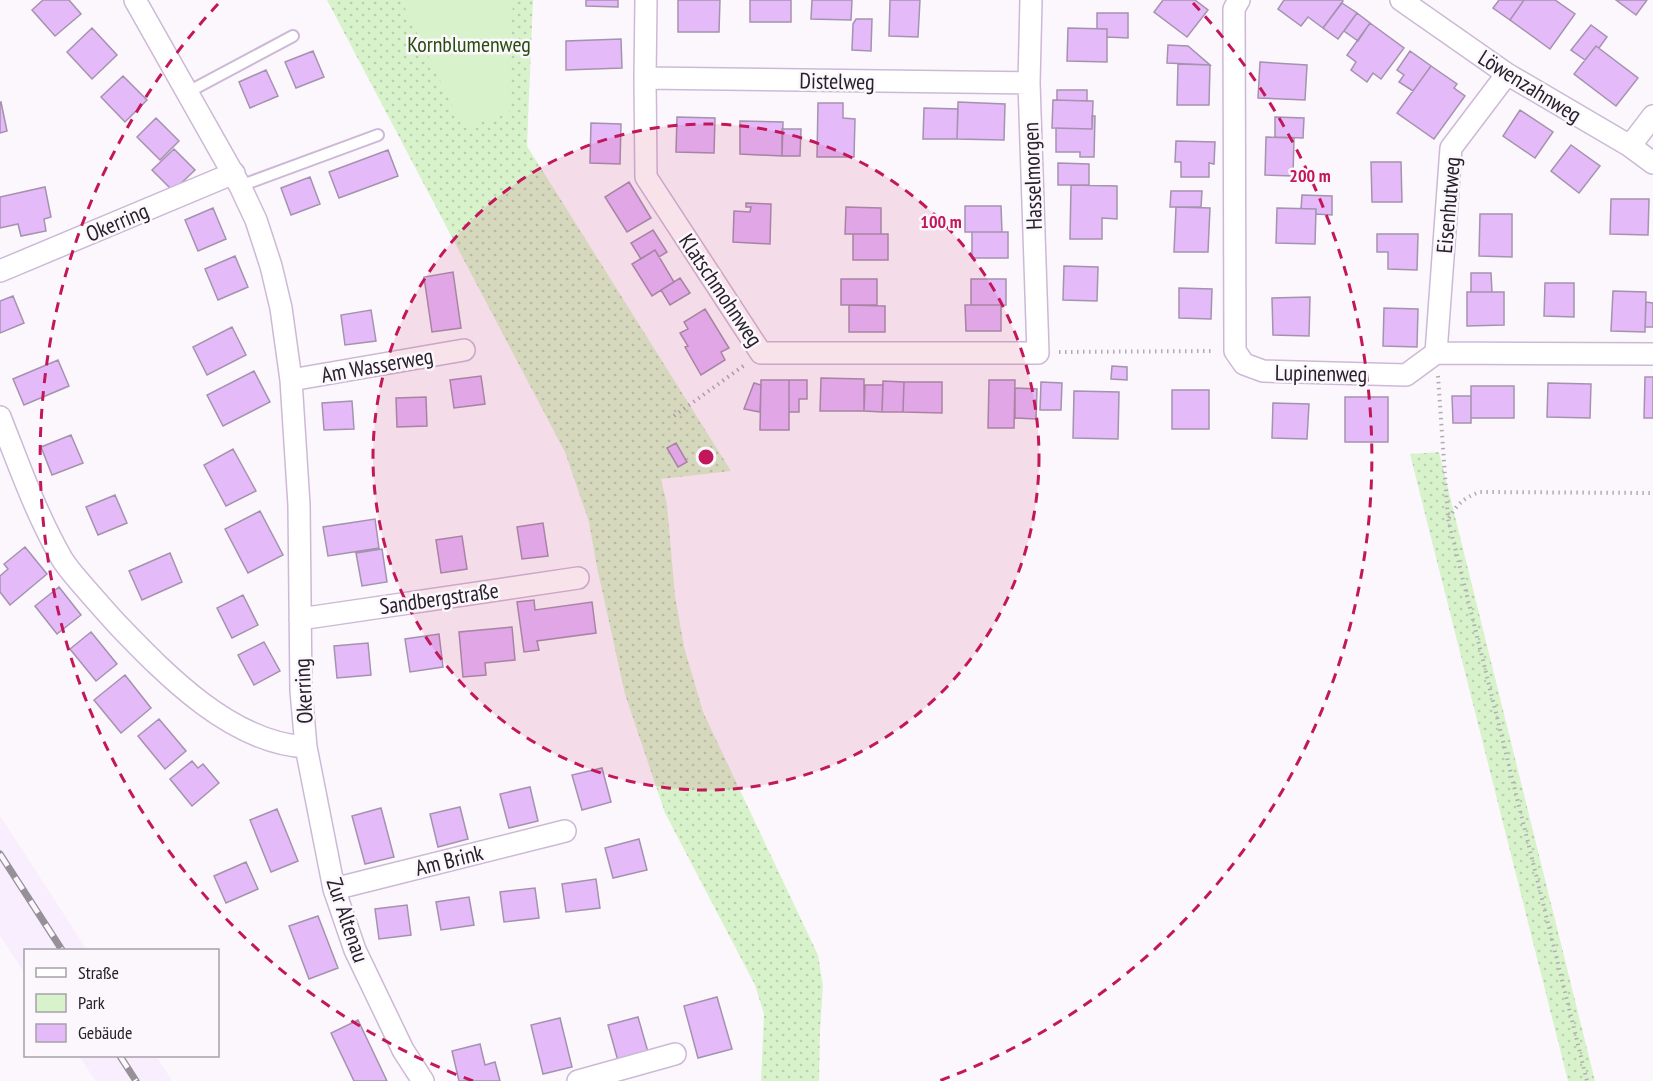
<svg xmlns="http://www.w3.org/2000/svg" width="1653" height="1081" viewBox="0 0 1653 1081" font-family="'PT Sans Narrow',sans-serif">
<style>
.built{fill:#f8eefd}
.grass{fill:url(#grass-dots)}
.park{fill:#d8f3cb}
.building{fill:#e4baf9;stroke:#a592af;stroke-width:1.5}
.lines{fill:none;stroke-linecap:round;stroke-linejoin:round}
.lane-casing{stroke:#cdb9d7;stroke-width:14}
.street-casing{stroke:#cdb9d7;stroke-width:24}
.path{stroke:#b1acb4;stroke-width:4;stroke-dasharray:1.5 4.5;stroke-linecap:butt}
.lane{stroke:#fff;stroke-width:10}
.street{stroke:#fff;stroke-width:21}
.rail-casing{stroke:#969098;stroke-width:7}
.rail{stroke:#fbf7fd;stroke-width:4.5;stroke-dasharray:14;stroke-linecap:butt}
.ring{fill:none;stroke:#c2185b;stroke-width:3;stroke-dasharray:10 8}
.labels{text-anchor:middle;stroke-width:5;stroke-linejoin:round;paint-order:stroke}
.park-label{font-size:22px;fill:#284d0c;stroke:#fbf7fd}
.street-label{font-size:22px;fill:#28202b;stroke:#fbf7fd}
.centre{fill:#c2185b;stroke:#fbf7fd;stroke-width:3}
.ring-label{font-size:18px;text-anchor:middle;font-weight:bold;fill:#c2185b;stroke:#fbf7fd;stroke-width:5;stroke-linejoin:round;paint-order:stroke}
</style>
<defs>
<pattern id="grass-dots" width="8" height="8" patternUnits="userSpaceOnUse" patternTransform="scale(1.5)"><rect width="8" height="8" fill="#d8f3cb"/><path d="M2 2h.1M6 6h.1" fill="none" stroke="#b9d0ae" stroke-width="1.8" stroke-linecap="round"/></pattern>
</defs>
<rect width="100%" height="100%" fill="#fbf7fd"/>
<!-- built -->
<path class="built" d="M0 816 87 950H26L25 974 0 935Z
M79 1056H156L172 1081H96Z"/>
<!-- grass -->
<path class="grass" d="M327 0H533L527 146 731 471 661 479 667 505 675 596 684 647 703 712 818 955 823 986 820 1031 819 1081H761L764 1014 755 985 665 813 625 694 597 567 589 522 565 452Z
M1439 452 1595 1081H1568L1410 454Z"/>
<!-- park -->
<path class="park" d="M401 0H513L508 114 463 128Z"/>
<!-- building -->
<path class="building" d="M43 0H69L81 14 55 36 32 10Z
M586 0H618V7L586 6Z
M678 0H720L719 32H678Z
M750 0H791V22H750Z
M812 0H852L851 20 811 19Z
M890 0H920L918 37 889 36Z
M1163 0H1195L1208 10 1187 37 1154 12Z
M1284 0H1342L1343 1 1323 28 1308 17 1301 26 1278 9Z
M1499 0H1524L1510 20 1493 8Z
M1524 0H1555L1575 14 1550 49 1510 20Z
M1616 0H1647L1636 15Z
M1342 3 1357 13 1338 39 1323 28Z
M1097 13H1128V38L1107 37V29H1097Z
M1357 13 1370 23 1358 41 1344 31Z
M856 19H872L871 51 852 50 853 24Z
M1370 23 1404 48 1381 79 1373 73 1367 82 1351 70 1356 62 1347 55Z
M1591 25 1607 37 1599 48 1596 46 1585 60 1571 50Z
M92 28 117 55 92 79 67 52Z
M1068 28 1107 29V62L1067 61Z
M621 39 622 68 566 70V41Z
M1168 45 1188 46 1210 65 1167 63Z
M1596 46 1638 78 1616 106 1574 74Z
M313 51 324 77 296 88 285 62Z
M1410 51 1431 66 1413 91 1399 82 1404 75 1397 70Z
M1260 62 1307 65 1305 100 1258 98Z
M1178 64 1210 65 1209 105H1177Z
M1431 66 1457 84 1454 88 1465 96 1434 139 1397 113Z
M266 70 278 96 250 108 239 82Z
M123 76 147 100 125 122 101 97Z
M1057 90H1087V101L1057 100Z
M1053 100 1093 101 1092 129 1052 128Z
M0 102H1L7 131 0 133Z
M958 102 1005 104 1004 140 957 139Z
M818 103H843V118L855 119 854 157H817Z
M924 108 958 109 957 139H923Z
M1520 110 1553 132 1535 158 1503 136Z
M1092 116H1095L1094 157H1080V152H1056V128L1092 129Z
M677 117 715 118 714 153 676 152Z
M1275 117 1304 118 1303 138 1275 137Z
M156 118 179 141 160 160 137 137Z
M740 121 783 122 782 156 740 154Z
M591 123 621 124 620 164 590 163Z
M782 129H801L800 156H782Z
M1266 137 1294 138 1293 176 1265 175Z
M1176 141 1215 142 1214 164 1209 163V177H1181V162H1175Z
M1571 145 1600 166 1579 193 1551 171Z
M174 149 195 170 173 191 152 170Z
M388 150 398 176 339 198 329 172Z
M1371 162H1401L1402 202H1372Z
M1058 163 1089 164V185H1058Z
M310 177 320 204 291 215 281 188Z
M629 182 651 218 627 232 605 197Z
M1071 185 1117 186V219L1102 218V239H1070Z
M45 187 51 217 44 219 46 231 21 236 18 224 0 228V197Z
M1171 191H1202L1201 207H1170Z
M1302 195 1332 196V215L1316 214V209H1301Z
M1611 199H1649L1648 235 1610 234Z
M746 203 771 204 770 244 733 242 734 211 750 212 751 207H746Z
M965 206H1001L1002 232H965Z
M846 207 881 208V234H845Z
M1176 207 1210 208 1208 252H1174Z
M213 208 226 239 198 251 185 220Z
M1277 208 1316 209 1315 244 1276 243Z
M1480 214H1512V257L1479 256Z
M653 230 667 252 659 257 655 250 641 259 631 243Z
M972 232H1008V258H972Z
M853 234H888V260H853Z
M1377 234H1418L1417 270 1388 269V252H1377Z
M655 250 674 282 652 296 632 264Z
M235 256 248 287 218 300 205 269Z
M1064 266 1098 267 1097 301 1063 300Z
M453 272 461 328 432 332 424 277Z
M1471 273H1491L1492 292H1471Z
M680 278 690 293 670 305 661 290Z
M841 279H877V305H841Z
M971 279H1006V305H971Z
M1545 283H1574V317L1544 316Z
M1179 288 1212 289 1211 319 1179 318Z
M1613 291 1646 292 1645 332 1611 331Z
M1467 292H1504V325L1467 326Z
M13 296 24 323 0 333V301Z
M1310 297 1309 336 1273 335 1272 298Z
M1646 302 1653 303V327H1645Z
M849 305 885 306V332H849Z
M965 305H1001V331H966Z
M1384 308 1418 309 1417 347 1383 346Z
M705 309 729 348 721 352 725 360 701 375 685 347 688 346 680 333 688 329 684 322Z
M371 310 376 341 345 345 341 315Z
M232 327 246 355 207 375 193 347Z
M58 360 69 386 24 405 13 379Z
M1112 366 1127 367V380L1111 379Z
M254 371 270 402 223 426 207 395Z
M481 376 485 404 454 408 450 380Z
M1645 377H1653V418H1644Z
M821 378 864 379V411H820Z
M761 380H789V430H760Z
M789 380H807V399H799V412H789Z
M989 380H1015L1014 428H988Z
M883 381 904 382 903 412H882Z
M904 382H942V413L903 412Z
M1041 382 1062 383 1061 410H1040Z
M754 383 761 385 760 412 744 409Z
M1548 383 1591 384 1590 418 1547 417Z
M865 385H883L882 412 864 411Z
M1471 386H1514V418H1471Z
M1015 388 1037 389 1036 419 1015 418Z
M1172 390H1209V429H1172Z
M1074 391 1119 392 1118 439 1073 438Z
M1452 396H1471V423H1453Z
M426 397 427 426 397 427 396 398Z
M1345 397H1388V442H1345Z
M352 401 354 429 324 430 322 403Z
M1273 403 1309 404 1307 439 1272 438Z
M71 435 83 463 52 475 41 447Z
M676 443 687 462 678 467 667 448Z
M233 449 256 491 226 506 204 465Z
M115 495 127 523 98 535 86 507Z
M260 511 283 555 248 573 225 529Z
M375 519 379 548 328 556 323 527Z
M543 523 548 556 522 559 517 527Z
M462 536 467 569 441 573 436 540Z
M25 547 47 574 10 605 0 592V576L8 569 4 564Z
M382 549 387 582 362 586 356 553Z
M170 553 182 582 142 600 129 571Z
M59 587 81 615 57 634 35 606Z
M243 595 258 625 232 638 217 608Z
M534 600 535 610 592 602 596 633 537 641 539 650 524 652 517 602Z
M512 627 515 660 485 663 486 675 463 677 459 632Z
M91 632 117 664 96 681 70 649Z
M439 634 443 667 410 672 405 639Z
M264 642 280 671 254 685 238 655Z
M368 643 371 675 337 678 334 646Z
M125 675 151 708 121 733 94 700Z
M159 719 186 751 165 769 138 736Z
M192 761 198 768 203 764 219 783 192 806 170 779Z
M602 768 611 802 582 810 572 775Z
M530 787 538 821 509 828 500 794Z
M460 807 468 839 438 847 430 814Z
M381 808 394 857 365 864 352 816Z
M277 809 298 861 271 872 250 820Z
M639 839 647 870 613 878 605 848Z
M246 862 258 889 226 903 214 876Z
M596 879 600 908 566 912 562 884Z
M535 888 539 918 504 922 500 892Z
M469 897 474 925 441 930 436 902Z
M407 905 411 935 379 939 375 909Z
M318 916 338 968 309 979 289 926Z
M717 997 732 1049 698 1058 684 1006Z
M638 1017 648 1052 618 1061 608 1025Z
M560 1018 572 1067 543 1074 531 1025Z
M358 1020 387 1081H354L331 1033Z
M480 1044 485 1065 495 1062 500 1081H459L452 1051Z"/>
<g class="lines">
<defs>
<path id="lane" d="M188 92 293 36
M240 186 378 135"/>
<path id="street" d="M135 0 240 186 256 220 271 266 281 308 291 380 299 505 301 691 306 747 334 889 355 950 403 1050 423 1081
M646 0 645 78 646 177 761 353H1038L1029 83 1031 0
M1239 0 1234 9 1235 351 1244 364 1263 371 1406 375 1436 353 1653 354
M1401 0 1507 74 1630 146 1653 116
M645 78 1029 83
M1630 146 1653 163
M0 271 234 173
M1436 353 1451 148 1507 74
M291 380 464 350
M0 417C19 465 36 514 62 559 67 567 73 574 79 581 92 596 105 611 118 625 167 676 232 743 306 747
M300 619 578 578
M334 889 565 831
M578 1081 675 1054"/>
</defs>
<!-- lane casing -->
<use href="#lane" class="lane-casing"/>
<!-- street casing -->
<use href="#street" class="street-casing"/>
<!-- path -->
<path class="path" d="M1059 352 1214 351
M1438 376 1448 519 1587 1081
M674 416 746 364
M1449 518C1458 503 1463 499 1479 492L1653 493"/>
<!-- lane -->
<use href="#lane" class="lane"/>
<!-- street -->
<use href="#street" class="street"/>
<defs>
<path id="rail" d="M0 854 62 950
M120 1056 136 1081"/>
</defs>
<!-- rail casing -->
<use href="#rail" class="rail-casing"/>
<!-- rail -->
<use href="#rail" class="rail"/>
</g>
<!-- distance rings -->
<circle cx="706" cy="457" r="333" fill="#c2185b" fill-opacity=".12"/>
<g class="ring">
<circle cx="706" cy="457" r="333"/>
<path d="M473 1081A666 666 0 0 1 219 3M1193 3A666 666 0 0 1 939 1081"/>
</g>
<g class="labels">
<!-- park labels -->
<g class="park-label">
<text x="469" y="52">Kornblumenweg</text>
</g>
<!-- street labels -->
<g class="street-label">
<text transform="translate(837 81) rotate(1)" y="8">Distelweg</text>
<text transform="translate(1530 86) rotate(32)" y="8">Löwenzahnweg</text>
<text transform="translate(1032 176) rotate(-92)" y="8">Hasselmorgen</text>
<text transform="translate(1448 205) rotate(-85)" y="8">Eisenhutweg</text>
<text transform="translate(117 222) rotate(-23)" y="8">Okerring</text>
<text transform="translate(721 290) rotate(56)" y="8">Klatschmohnweg</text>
<text transform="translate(377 365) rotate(-10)" y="8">Am Wasserweg</text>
<text transform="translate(1321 373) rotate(1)" y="8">Lupinenweg</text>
<text transform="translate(439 598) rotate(-8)" y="8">Sandbergstraße</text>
<text transform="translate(303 691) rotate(-93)" y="8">Okerring</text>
<text transform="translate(449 860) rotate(-14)" y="8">Am Brink</text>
<text transform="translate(348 920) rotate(71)" y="8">Zur Altenau</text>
</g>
</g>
<circle cx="706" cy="457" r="9" class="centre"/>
<g class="ring-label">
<text x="1310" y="182">200 m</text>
<text x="941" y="228">100 m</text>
</g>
<!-- legend -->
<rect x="24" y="949" width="195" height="108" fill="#fbf7fd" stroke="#a7a1a9" stroke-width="1.5"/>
<rect x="36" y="968" width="30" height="9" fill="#ffffff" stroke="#a7a1a9" stroke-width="1.5"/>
<text x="78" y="979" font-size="18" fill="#28202b">Straße</text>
<rect x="36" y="994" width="30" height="18" fill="#d8f3cb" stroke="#a7a1a9" stroke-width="1.5"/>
<text x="78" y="1009" font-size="18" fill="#28202b">Park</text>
<rect x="36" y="1024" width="30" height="18" fill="#e4baf9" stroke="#a7a1a9" stroke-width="1.5"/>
<text x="78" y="1039" font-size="18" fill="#28202b">Gebäude</text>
</svg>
